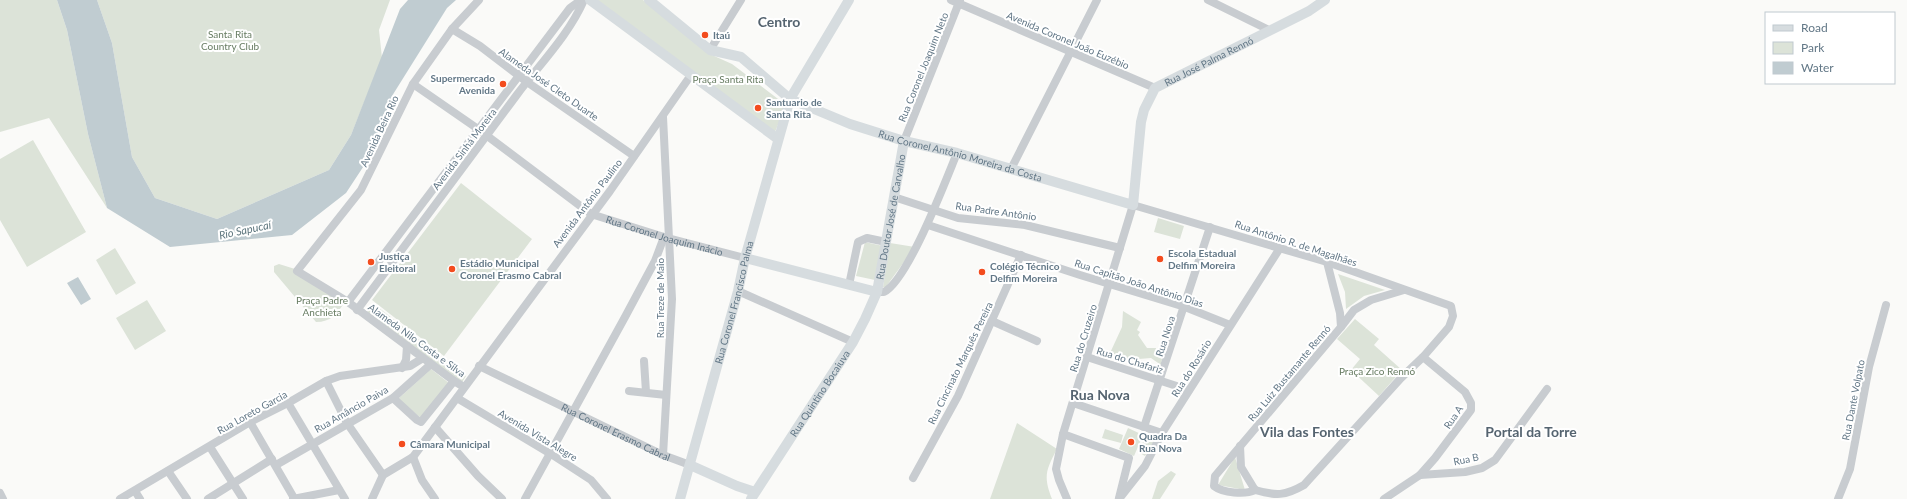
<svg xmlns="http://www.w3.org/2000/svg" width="1907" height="499" viewBox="0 0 1907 499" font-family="Lato,sans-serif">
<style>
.green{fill:#dce3d8}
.water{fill:#c0ccd1}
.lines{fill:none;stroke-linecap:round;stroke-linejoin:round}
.minor{stroke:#c8ccd0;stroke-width:8}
.major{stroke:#d6dcdf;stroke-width:10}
.poi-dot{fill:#f34c1e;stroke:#fff;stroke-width:1.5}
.labels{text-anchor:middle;stroke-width:4;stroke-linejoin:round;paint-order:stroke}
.park-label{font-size:10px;fill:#677c62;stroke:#fff}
.poi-label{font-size:10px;font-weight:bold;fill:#627786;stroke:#fff;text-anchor:start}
.street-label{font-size:10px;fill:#627786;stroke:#fff}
.water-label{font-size:11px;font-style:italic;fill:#5e767e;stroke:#fff}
.district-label{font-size:14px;font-weight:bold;fill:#556470;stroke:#fff}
</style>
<rect width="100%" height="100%" fill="#fafaf8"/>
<!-- green -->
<path class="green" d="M0 0H57L67 30 88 134 107 208 49 118 0 132Z
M97 0H390L379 30 382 58 351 135 329 170 217 219 155 198 132 157 112 43Z
M597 0H643L712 55 732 64 786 105 775 132Z
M33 140 86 232 27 267 0 220V159Z
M461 183 532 239 444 356 372 300Z
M1158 218 1184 226 1180 239 1154 232Z
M865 242 883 246 875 280 856 276Z
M890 243 915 247 885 288 883 287Z
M115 248 136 283 116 295 96 260Z
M279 264 295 269 344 303C337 314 331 322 316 322L274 272V266Z
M1338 274 1385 290 1364 296 1346 309 1345 292Z
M147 300 166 331 135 350 116 318Z
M374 304 466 376 461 384 366 313Z
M1123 311 1141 322 1137 330 1140 332 1138 335 1147 348H1156L1155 356 1162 359 1161 365 1151 358 1127 360 1110 353 1122 327Z
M1355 319 1379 339 1374 345 1402 370 1379 396 1351 370 1360 359 1337 339Z
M431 369 449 383 421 418 398 399Z
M1017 423 1057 449C1046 470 1043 476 1052 499H990Z
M1128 428 1143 435 1134 456 1119 449Z
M1105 429 1123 435 1121 443 1102 438Z
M1148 432 1157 436 1145 456 1138 452Z
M1235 457 1245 490 1218 485Z
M1171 471 1176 474 1160 499H1152L1158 481Z"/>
<!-- water -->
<path class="water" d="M57 0H97L112 43 132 157 155 198 217 219 329 170 351 135 400 9 408 0H456L447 8 392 96 369 158 346 193 292 235 170 247 107 208 88 134 67 30Z
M78 277 91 299 81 305 67 283Z"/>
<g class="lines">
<!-- minor -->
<g class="minor">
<path d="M951 0 1155 88"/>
<path d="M1208 0 1269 30"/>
<path d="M452 29 480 46 527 82 634 156"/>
<path d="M710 50 741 0"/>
<path id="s1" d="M413 84 478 129 591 214 664 237 745 258"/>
<path d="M663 117 672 299 663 455"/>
<path d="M904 141 960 0"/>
<path d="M1011 169 1097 0"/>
<path d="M894 197 958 218 1025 225 1120 248"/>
<path d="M928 225 1080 275 1185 307 1230 325"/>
<path d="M849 285 858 242 867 238 886 242"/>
<path d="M738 291 853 342"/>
<path d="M877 292H884C908 280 945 182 957 153"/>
<path d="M348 302 570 8 581 0"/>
<path d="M357 310C410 238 464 167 516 96 539 65 569 35 584 0"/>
<path d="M992 321 1037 341"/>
<path d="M1341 327 1354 310 1371 300 1404 290"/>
<path d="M1087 357 1189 390"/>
<path d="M644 361 646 392"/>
<path id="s2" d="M479 366 663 455 690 465"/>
<path d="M402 368 406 360 407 346"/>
<path d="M326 381 347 423 383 475"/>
<path d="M464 387 454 381 348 302 297 271 361 190 413 84 452 29 479 0"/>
<path d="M629 391 666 395"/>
<path d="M393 398 417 420 421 422 454 381"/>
<path d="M457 398 551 454 591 480 607 499"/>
<path d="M288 403 345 499"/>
<path d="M1073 403 1162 433"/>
<path d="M250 422 294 498"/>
<path d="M435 427 478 476 502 499"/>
<path d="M1144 427 1210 227"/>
<path d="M1063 434 1129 458 1119 498"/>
<path d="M1240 446 1241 467 1255 490"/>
<path d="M210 447 243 499"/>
<path d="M413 457 422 480 435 499"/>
<path d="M276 465 393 398 431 364"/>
<path d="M168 471 187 499"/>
<path d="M1420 475 1435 458 1471 410V403L1465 392 1423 357"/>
<path d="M913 478 958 396 1021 255"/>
<path d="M1255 490C1245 495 1223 493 1214 486L1215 476 1341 327 1340 313 1327 262"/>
<path d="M135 491 140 499"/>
<path d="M0 493 3 499"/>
<path d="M120 499 250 422 288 403 326 381 340 376 410 366 423 358"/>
<path d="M208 499 272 459"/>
<path d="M293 499 339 490"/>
<path d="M372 499 383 475 413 457 610 191 691 75"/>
<path d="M525 499 625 317 655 261 664 237"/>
<path d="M1067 499 1059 480 1056 469 1063 434 1133 205 1327 262 1451 306 1453 316 1449 327 1423 357 1401 378 1304 485C1285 496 1276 496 1255 490"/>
<path d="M1119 499 1145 466 1162 433 1280 248"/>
<path d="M1384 499 1420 475 1465 472 1482 468 1495 460 1547 389"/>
<path d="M1838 499 1850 469 1869 367 1886 305"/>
</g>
<!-- major -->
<g class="major">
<path d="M590 0 778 139"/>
<path id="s3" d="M649 0 710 50 741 57 790 99 850 124 904 141 957 153 1133 205 1141 122 1144 110 1155 88 1309 11 1325 0"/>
<path d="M745 258 877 292"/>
<path d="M690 465 737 486 755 492"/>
<path id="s4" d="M680 499 738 291 745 258 790 99 849 0"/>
<path id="s5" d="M751 499 853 342 865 319 877 292 904 141"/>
</g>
</g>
<!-- markers -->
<g class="poi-dot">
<circle cx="705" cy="35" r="4"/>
<circle cx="503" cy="84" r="4"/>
<circle cx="758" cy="108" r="4"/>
<circle cx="1160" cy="259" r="4"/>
<circle cx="371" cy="262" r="4"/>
<circle cx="452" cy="269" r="4"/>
<circle cx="982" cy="272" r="4"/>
<circle cx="1131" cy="442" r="4"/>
<circle cx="402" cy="444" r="4"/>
</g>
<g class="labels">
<!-- park labels -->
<g class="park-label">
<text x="230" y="38">Santa Rita<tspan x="230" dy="12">Country Club</tspan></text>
<text x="728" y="83">Praça Santa Rita</text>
<text x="322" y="304">Praça Padre<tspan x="322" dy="12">Anchieta</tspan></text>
<text x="1377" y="375">Praça Zico Rennó</text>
</g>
<!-- poi labels -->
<g class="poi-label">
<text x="713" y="39">Itaú</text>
<text x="495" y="82" text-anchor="end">Supermercado<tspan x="495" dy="12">Avenida</tspan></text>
<text x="766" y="106">Santuario de<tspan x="766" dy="12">Santa Rita</tspan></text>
<text x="1168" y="257">Escola Estadual<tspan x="1168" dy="12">Delfim Moreira</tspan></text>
<text x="379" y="260">Justiça<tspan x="379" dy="12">Eleitoral</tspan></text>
<text x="460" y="267">Estádio Municipal<tspan x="460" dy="12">Coronel Erasmo Cabral</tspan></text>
<text x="990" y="270">Colégio Técnico<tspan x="990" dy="12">Delfim Moreira</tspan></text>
<text x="1139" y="440">Quadra Da<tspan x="1139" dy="12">Rua Nova</tspan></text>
<text x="410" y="448">Câmara Municipal</text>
</g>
<!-- street labels -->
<g class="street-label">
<text transform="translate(1068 40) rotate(23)" y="4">Avenida Coronel João Euzébio</text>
<text dy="4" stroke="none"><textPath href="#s3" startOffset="715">Rua José Palma Rennó</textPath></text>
<text transform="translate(923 67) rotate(-68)" y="4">Rua Coronel Joaquim Neto</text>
<text transform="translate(549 84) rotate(35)" y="4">Alameda José Cleto Duarte</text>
<text transform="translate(379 131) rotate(-65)" y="4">Avenida Beira Rio</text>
<text transform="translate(464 149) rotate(-53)" y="4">Avenida Sinhá Moreira</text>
<text dy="4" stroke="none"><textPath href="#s3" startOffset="355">Rua Coronel Antônio Moreira da Costa</textPath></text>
<text transform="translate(587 203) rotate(-53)" y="4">Avenida Antônio Paulino</text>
<text transform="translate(996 211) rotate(8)" y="4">Rua Padre Antônio</text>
<text dy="4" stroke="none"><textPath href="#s5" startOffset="319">Rua Doutor José de Carvalho</textPath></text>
<text dy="4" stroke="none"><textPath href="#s1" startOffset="297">Rua Coronel Joaquim Inácio</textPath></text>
<text transform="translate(1296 243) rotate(18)" y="4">Rua Antônio R. de Magalhães</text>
<text transform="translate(1139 283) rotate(18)" y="4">Rua Capitão João Antônio Dias</text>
<text transform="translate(660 298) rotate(-90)" y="4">Rua Treze de Maio</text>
<text dy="4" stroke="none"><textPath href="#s4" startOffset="204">Rua Coronel Francisco Palma</textPath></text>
<text transform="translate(1165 336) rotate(-72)" y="4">Rua Nova</text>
<text transform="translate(1083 338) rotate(-73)" y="4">Rua do Cruzeiro</text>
<text transform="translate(417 340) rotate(36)" y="4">Alameda Nilo Costa e Silva</text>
<text transform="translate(1130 360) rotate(17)" y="4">Rua do Chafariz</text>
<text transform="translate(960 363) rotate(-64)" y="4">Rua Cincinato Marquês Pereira</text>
<text transform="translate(1191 368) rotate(-58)" y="4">Rua do Rosário</text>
<text transform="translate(1289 373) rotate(-50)" y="4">Rua Luiz Bustamante Rennó</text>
<text dy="4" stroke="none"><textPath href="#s5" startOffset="126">Rua Quintino Bocaiuva</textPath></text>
<text transform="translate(1853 400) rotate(-79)" y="4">Rua Dante Volpato</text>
<text transform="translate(351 409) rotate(-30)" y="4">Rua Amâncio Paiva</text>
<text transform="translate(252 412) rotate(-29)" y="4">Rua Loreto Garcia</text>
<text transform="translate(1453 417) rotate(-56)" y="4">Rua A</text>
<text dy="4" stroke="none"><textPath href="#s2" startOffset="152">Rua Coronel Erasmo Cabral</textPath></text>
<text transform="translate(538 435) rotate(31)" y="4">Avenida Vista Alegre</text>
<text transform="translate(1466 459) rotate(-12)" y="4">Rua B</text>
</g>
<!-- water labels -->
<g class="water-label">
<text transform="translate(245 230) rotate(-12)" y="4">Rio Sapucaí</text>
</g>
<!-- district labels -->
<g class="district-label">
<text x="779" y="27">Centro</text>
<text x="1100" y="400">Rua Nova</text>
<text x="1307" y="437">Vila das Fontes</text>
<text x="1531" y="437">Portal da Torre</text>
</g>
</g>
<!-- legend -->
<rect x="1765" y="12" width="130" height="72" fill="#ffffff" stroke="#c0c9cf"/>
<rect x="1773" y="25" width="20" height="6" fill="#d6dcdf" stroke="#c0c9cf"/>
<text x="1801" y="32" font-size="12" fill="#627786">Road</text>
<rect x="1773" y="42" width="20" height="12" fill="#dce3d8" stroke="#c0c9cf"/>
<text x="1801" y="52" font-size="12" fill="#627786">Park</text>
<rect x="1773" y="62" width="20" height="12" fill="#c0ccd1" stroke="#c0c9cf"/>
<text x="1801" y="72" font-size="12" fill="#627786">Water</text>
</svg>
